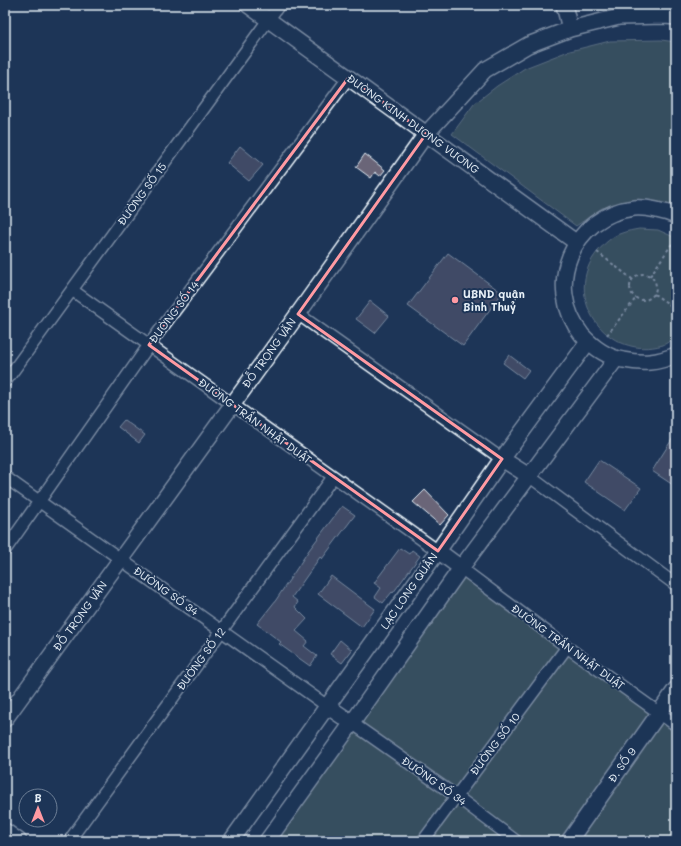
<svg xmlns="http://www.w3.org/2000/svg" width="681" height="846" viewBox="0 0 681 846" font-family="Mali,sans-serif">
<style>
.green{fill:#576d69;stroke:#a0afb0}
.building{fill:#6a6578;stroke:#e8f1f8}
.lines{fill:none;stroke-linecap:round;stroke-linejoin:round}
.street-casing{stroke:#e8f1f8;stroke-width:14}
.secondary-casing{stroke:#e8f1f8;stroke-width:18}
.path{stroke:#e8f1f8;stroke-width:2;stroke-dasharray:3 3;stroke-linecap:butt}
.street{stroke:#1d3557;stroke-width:11}
.secondary{stroke:#1d3557;stroke-width:15}
.marked{fill:none;stroke:#ff9aa2;stroke-width:3;stroke-linejoin:round}
.poi-dot{fill:#ff9aa2;stroke:#1d3557;stroke-width:1.5}
.labels{text-anchor:middle;stroke-width:4;stroke-linejoin:round;paint-order:stroke}
.street-label{font-size:11px;fill:#e8f1f8;stroke:#1d3557}
.poi-label{font-size:11px;font-weight:bold;fill:#e8f1f8;stroke:#1d3557;text-anchor:start}
</style>
<rect width="100%" height="100%" fill="#1d3557"/>
<filter id="ink" filterUnits="userSpaceOnUse"><feTurbulence type="fractalNoise" baseFrequency=".025" numOctaves="2"/><feDisplacementMap in="SourceGraphic" scale="8" xChannelSelector="R" yChannelSelector="G"/><feConvolveMatrix kernelMatrix="1 2 1 2 8 2 1 2 1" color-interpolation-filters="sRGB"/></filter>
<g filter="url(#ink)">
<!-- green -->
<path class="green" d="M661 40 676 42V207L655 202H630L602 208 576 226 452 134 474 104 497 86 525 68 566 52 610 41Z
M639 229 658 230 676 238V337C672 340 667 343 663 345 607 362 560 296 598 251 604 244 612 236 622 233 627 231 634 230 639 229Z
M461 568 676 725V841H267Z"/>
<!-- building -->
<path class="building" d="M240 146 263 165 249 181 227 163Z
M365 154 385 170 380 176 375 172 371 178 356 167Z
M448 253 502 293 463 346 408 306Z
M370 301 389 316 375 333 356 319Z
M509 355 529 370 523 378 503 363Z
M124 420 145 435 139 443 118 427Z
M676 433V487L652 471Z
M599 460 641 488 625 510 584 482Z
M425 490 449 515 440 525 413 502Z
M342 506 355 515 322 559 320 557 292 597 298 602 295 607 307 619 296 631 308 641 304 646 317 656 310 666 279 644 281 642 257 624 276 600 309 550Z
M400 548 409 554 412 550 420 556 393 593 392 592 383 603 375 597 381 588 374 583Z
M331 576 375 609 362 627 318 594Z
M340 640 352 650 342 663 330 654Z"/>
<g class="lines">
<defs>
<path id="street" d="M72 290 438 551
M298 314 502 459
M5 382 279 5
M529 476 676 585
M5 477 327 706
M5 550 149 345 349 77
M461 568 567 647 676 725
M352 723 456 796 516 841
M69 841 333 477
M423 841 567 647"/>
<path id="secondary" d="M248 5 577 243
M564 5 570 29
M676 216C663 211 649 207 634 208 572 215 543 286 582 335 593 347 606 357 623 360 643 364 657 363 676 355
M502 459 529 476
M438 551 461 568
M327 706 352 723
M5 719 298 314 426 134 485 70 528 45 570 29 619 17 665 16 676 17
M5 831 19 841
M231 841 438 551 502 459 588 342
M267 841 352 723 461 568 616 359
M569 841 676 689"/>
</defs>
<!-- street casing -->
<use href="#street" class="street-casing"/>
<!-- secondary casing -->
<use href="#secondary" class="secondary-casing"/>
<!-- path -->
<path class="path" d="M597 252 632 279
M630 287a13 13 0 1 1 26 0a13 13 0 1 1-26 0Z
M650 276 676 238
M654 294 676 309
M607 335 636 298"/>
<!-- street -->
<use href="#street" class="street"/>
<!-- secondary -->
<use href="#secondary" class="secondary"/>
</g>
</g>
<!-- marked area -->
<path d="M0 0H681V846H0ZM349 77 426 134 298 314 502 459 438 551 149 345Z" fill="#1d3557" fill-opacity=".55" fill-rule="evenodd"/>
<path class="marked" d="M349 77 426 134 298 314 502 459 438 551 149 345Z"/>
<!-- markers -->
<circle class="poi-dot" cx="455" cy="300" r="4"/>
<g class="labels">
<!-- street labels -->
<g class="street-label">
<text transform="translate(413 124) rotate(36)" y="4">ĐƯỜNG KINH DƯƠNG VƯƠNG</text>
<text transform="translate(142 194) rotate(-54)" y="4">ĐƯỜNG SỐ 15</text>
<text transform="translate(174 312) rotate(-53)" y="4">ĐƯỜNG SỐ 14</text>
<text transform="translate(269 353) rotate(-54)" y="4">ĐỖ TRỌNG VĂN</text>
<text transform="translate(255 421) rotate(36)" y="4">ĐƯỜNG TRẦN NHẬT DUẬT</text>
<text transform="translate(166 591) rotate(35)" y="4">ĐƯỜNG SỐ 34</text>
<text transform="translate(409 591) rotate(-55)" y="4">LẠC LONG QUÂN</text>
<text transform="translate(80 616) rotate(-54)" y="4">ĐỖ TRỌNG VĂN</text>
<text transform="translate(568 647) rotate(36)" y="4">ĐƯỜNG TRẦN NHẬT DUẬT</text>
<text transform="translate(201 659) rotate(-54)" y="4">ĐƯỜNG SỐ 12</text>
<text transform="translate(495 744) rotate(-53)" y="4">ĐƯỜNG SỐ 10</text>
<text transform="translate(622 765) rotate(-55)" y="4">Đ. SỐ 9</text>
<text transform="translate(434 781) rotate(35)" y="4">ĐƯỜNG SỐ 34</text>
</g>
<!-- poi labels -->
<g class="poi-label">
<text x="463" y="298">UBND quận<tspan x="463" dy="13">Bình Thuỷ</tspan></text>
</g>
</g>
<!-- margin -->
<rect width="681" height="846" fill="none" stroke="#1d3557" stroke-width="20"/>
<rect x="10" y="10" width="661" height="826" fill="none" stroke="#e8f1f8" stroke-width="1.5" filter="url(#ink)"/>
<!-- north arrow -->
<g transform="translate(38 808)"><circle r="19" fill="#1d3557" stroke="#6e8097"/>
<path d="M0-3L7 15L0 10L-7 15Z" fill="#ff9aa2"/>
<text y="-6" font-size="11" font-weight="bold" text-anchor="middle" fill="#e8f1f8">B</text>
</g>
</svg>
